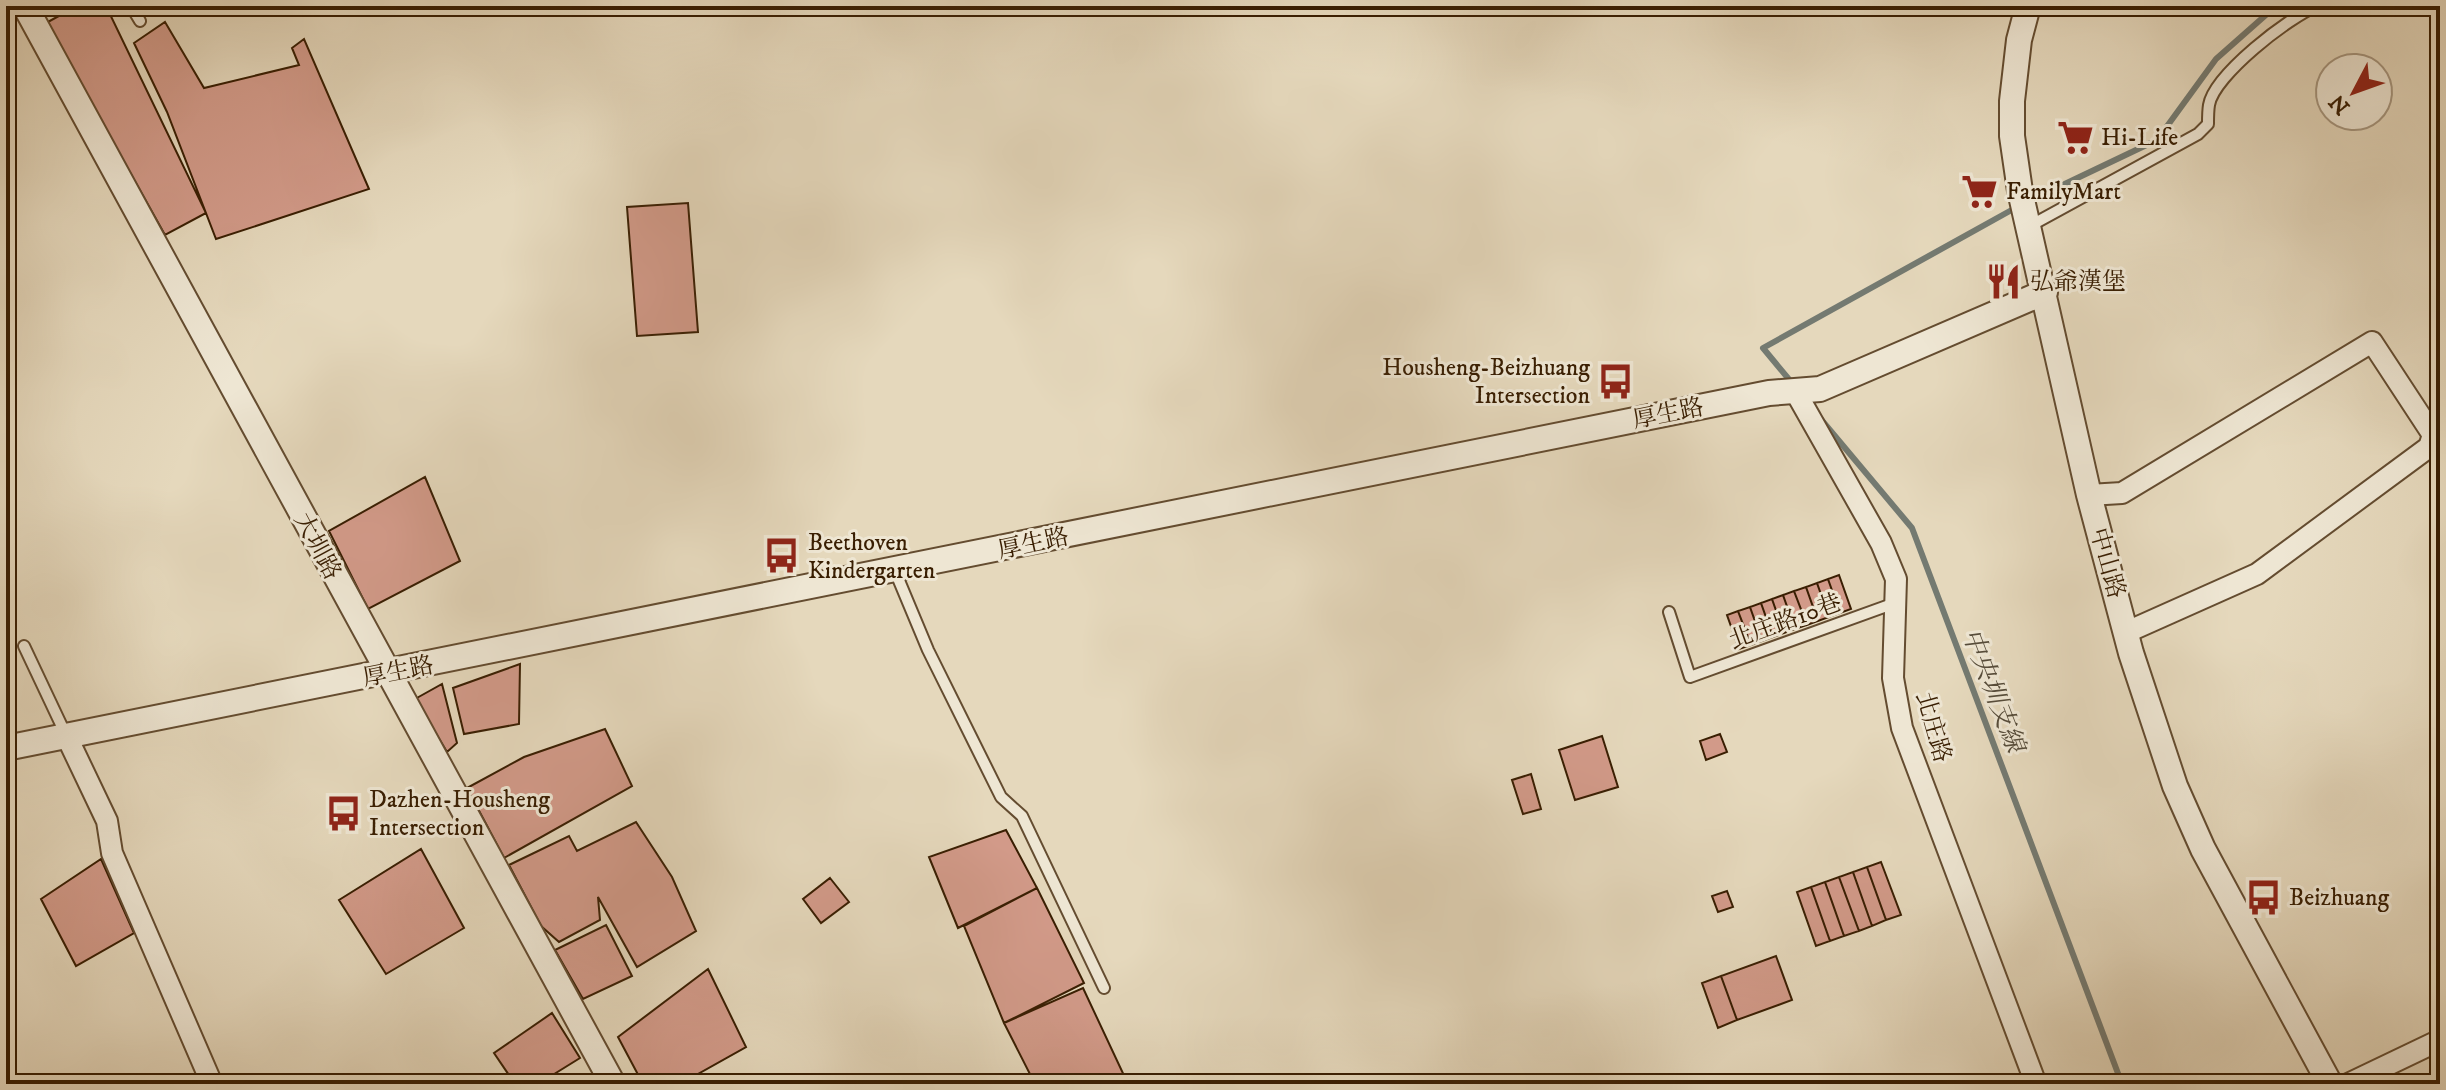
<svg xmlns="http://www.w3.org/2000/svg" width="2446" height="1090" viewBox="0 0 2446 1090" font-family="'IM FELL DW Pica','Noto Serif TC',serif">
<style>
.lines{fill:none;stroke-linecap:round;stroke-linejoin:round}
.stream{stroke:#747a71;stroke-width:6}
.building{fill:#d29a89;stroke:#391e02;stroke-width:2}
.service-casing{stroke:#644c30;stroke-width:14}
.minor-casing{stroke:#644c30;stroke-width:24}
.tertiary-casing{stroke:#644c30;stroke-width:28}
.service{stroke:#eee6d3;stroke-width:10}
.minor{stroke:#eee6d3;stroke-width:20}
.tertiary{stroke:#eee6d3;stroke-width:24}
.labels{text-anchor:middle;stroke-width:6;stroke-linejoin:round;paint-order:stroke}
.poi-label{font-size:24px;fill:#391e02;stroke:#eee6d3;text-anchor:start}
.street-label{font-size:24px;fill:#391e02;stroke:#eee6d3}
.water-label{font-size:26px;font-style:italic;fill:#564c3a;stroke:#eee6d3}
</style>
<rect width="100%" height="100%" fill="#e5d8bc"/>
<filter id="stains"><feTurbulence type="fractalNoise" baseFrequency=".0025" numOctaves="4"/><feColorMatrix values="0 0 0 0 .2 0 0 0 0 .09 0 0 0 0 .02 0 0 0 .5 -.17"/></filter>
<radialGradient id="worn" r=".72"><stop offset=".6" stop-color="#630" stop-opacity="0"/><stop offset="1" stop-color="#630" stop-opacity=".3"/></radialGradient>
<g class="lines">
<!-- stream -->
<path class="stream" d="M2027 202 2157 140 2216 59 2276 6
M1792 383 1763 348 2017 207
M1819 417 1912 528 2122 1084"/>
</g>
<!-- building -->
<path class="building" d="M77 6H106L206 213 165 235 46 23Z
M165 22 204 88 299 65 292 48 304 39 369 189 216 239 167 112 134 43Z
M688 203 698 332 637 336 627 207Z
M425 477 460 561 368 609 329 531Z
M1839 575 1851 609 1840 613 1828 579Z
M1828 579 1840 613 1829 617 1817 583Z
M1817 583 1829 617 1818 621 1806 587Z
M1806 587 1818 621 1807 625 1794 591Z
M1794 591 1807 625 1795 629 1783 595Z
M1783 595 1795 629 1784 633 1772 599Z
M1772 599 1784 633 1773 637 1761 603Z
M1761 603 1773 637 1762 641 1750 607Z
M1750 607 1762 641 1751 645 1738 611Z
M1738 611 1751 645 1739 649 1727 615Z
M520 664 519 724 464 734 453 688Z
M442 684 457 743 447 752 415 699Z
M605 729 632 786 504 858 467 788 524 757Z
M1720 734 1727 752 1706 760 1700 741Z
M1602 736 1618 787 1575 800 1559 750Z
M1531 774 1541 809 1523 814 1512 780Z
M636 822 672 877 696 931 637 967 598 897 600 920 559 942 541 926 509 865 569 836 577 851Z
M1006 830 1037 888 958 928 929 857Z
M421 849 464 928 386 974 339 900Z
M101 859 134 933 76 966 41 899Z
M1881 862 1901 915 1886 920 1867 867Z
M1867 867 1886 920 1872 926 1853 872Z
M1853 872 1872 926 1859 931 1839 877Z
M1839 877 1859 931 1844 936 1825 882Z
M830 878 849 902 821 923 803 899Z
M1825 882 1844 936 1830 941 1811 887Z
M1811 887 1830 941 1816 946 1797 892Z
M1037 888 1084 983 1004 1023 964 926Z
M1727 891 1733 907 1718 912 1712 896Z
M606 925 632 976 583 999 555 950Z
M1776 956 1792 1000 1737 1020 1721 976Z
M708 969 746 1047 680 1084H643L618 1037Z
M1721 976 1737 1020 1718 1028 1702 983Z
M1083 988 1128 1084H1035L1004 1023Z
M552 1013 580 1058 538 1084H515L494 1053Z"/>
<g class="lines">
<defs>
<path id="service" d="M131 6 140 21
M2028 227 2198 134 2208 124C2208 118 2208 111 2209 105 2214 75 2289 17 2317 6
M895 571 928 650 1001 797 1022 816 1104 988
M1669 612 1690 677 1895 603
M24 646 66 735"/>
<path id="minor" d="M1795 391 1881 543 1896 579 1893 678 1902 728 2036 1084
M2089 495 2122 493 2372 342 2433 435 2429 447 2257 574 2127 632
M66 735 107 821 112 853 212 1084
M2348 1084 2440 1040"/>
<path id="tertiary" d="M25 6 613 1084
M2028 6 2019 40 2012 101V136L2020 191 2089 495 2131 653 2175 786 2203 849 2330 1084
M6 748 1769 393 1820 389 2045 292"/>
</defs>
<!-- service casing -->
<use href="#service" class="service-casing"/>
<!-- minor casing -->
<use href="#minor" class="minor-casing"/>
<!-- tertiary casing -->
<use href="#tertiary" class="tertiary-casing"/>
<!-- service -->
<use href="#service" class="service"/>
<!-- minor -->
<use href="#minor" class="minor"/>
<!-- tertiary -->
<use href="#tertiary" class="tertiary"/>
</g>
<!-- icons -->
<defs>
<symbol id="supermarket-bare" viewBox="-9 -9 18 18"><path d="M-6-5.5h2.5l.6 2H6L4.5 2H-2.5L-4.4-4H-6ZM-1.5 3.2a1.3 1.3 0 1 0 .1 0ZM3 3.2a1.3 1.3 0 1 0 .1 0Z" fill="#8f2418" stroke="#eee6d3" stroke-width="2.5" paint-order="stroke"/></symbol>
<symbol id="restaurant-bare" viewBox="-9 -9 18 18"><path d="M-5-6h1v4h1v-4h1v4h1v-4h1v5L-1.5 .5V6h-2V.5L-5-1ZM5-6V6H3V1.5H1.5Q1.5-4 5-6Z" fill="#8f2418" stroke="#eee6d3" stroke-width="2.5" paint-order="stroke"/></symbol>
<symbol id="bus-bare" viewBox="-9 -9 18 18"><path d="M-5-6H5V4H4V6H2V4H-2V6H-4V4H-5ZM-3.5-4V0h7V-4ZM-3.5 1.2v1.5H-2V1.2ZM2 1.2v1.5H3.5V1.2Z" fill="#8f2418" stroke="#eee6d3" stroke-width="2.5" paint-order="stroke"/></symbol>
</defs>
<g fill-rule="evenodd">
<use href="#supermarket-bare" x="2050" y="112" width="51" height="51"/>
<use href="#supermarket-bare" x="1954" y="166" width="51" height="51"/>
<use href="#restaurant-bare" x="1978" y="256" width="51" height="51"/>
<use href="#bus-bare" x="1590" y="356" width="51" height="51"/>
<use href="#bus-bare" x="756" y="530" width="51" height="51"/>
<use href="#bus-bare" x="318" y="788" width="51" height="51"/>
<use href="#bus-bare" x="2238" y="872" width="51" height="51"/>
</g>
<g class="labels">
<!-- poi labels -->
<g class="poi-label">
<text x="2101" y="145">Hi-Life</text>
<text x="2006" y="199">FamilyMart</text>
<text x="2030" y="289">弘爺漢堡</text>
<text x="1590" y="375" text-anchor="end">Housheng-Beizhuang<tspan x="1590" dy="28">Intersection</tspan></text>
<text x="808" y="550">Beethoven<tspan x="808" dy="28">Kindergarten</tspan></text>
<text x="369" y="807">Dazhen-Housheng<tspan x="369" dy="28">Intersection</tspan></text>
<text x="2289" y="905">Beizhuang</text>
</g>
<!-- street labels -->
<g class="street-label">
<text transform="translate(1668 413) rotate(-11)" y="8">厚生路</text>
<text transform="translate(1033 543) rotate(-12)" y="8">厚生路</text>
<text transform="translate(318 546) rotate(62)" y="8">大圳路</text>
<text transform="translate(2108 563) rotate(74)" y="8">中山路</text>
<text transform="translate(1785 621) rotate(-20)" y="8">北庄路10巷</text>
<text transform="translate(398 671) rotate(-11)" y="8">厚生路</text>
<text transform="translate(1934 727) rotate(74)" y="8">北庄路</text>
</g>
<!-- water labels -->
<g class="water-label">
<text transform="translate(1994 690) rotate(69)" y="9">中央圳支線</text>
</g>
</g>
<!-- margin -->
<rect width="2446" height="1090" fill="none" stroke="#e5d8bc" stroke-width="32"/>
<rect x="8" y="8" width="2430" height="1074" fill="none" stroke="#391e02" stroke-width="4"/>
<rect x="16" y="16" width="2414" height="1058" fill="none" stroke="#391e02" stroke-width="2"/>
<!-- north arrow -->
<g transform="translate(2354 92) rotate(229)"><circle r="38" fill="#eee6d3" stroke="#a6967f" stroke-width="2"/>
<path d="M0-6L14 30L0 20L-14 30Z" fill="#8f2418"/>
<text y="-12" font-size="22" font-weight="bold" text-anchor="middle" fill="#391e02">N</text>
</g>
<rect width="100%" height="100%" filter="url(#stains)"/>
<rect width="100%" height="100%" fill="url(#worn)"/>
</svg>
